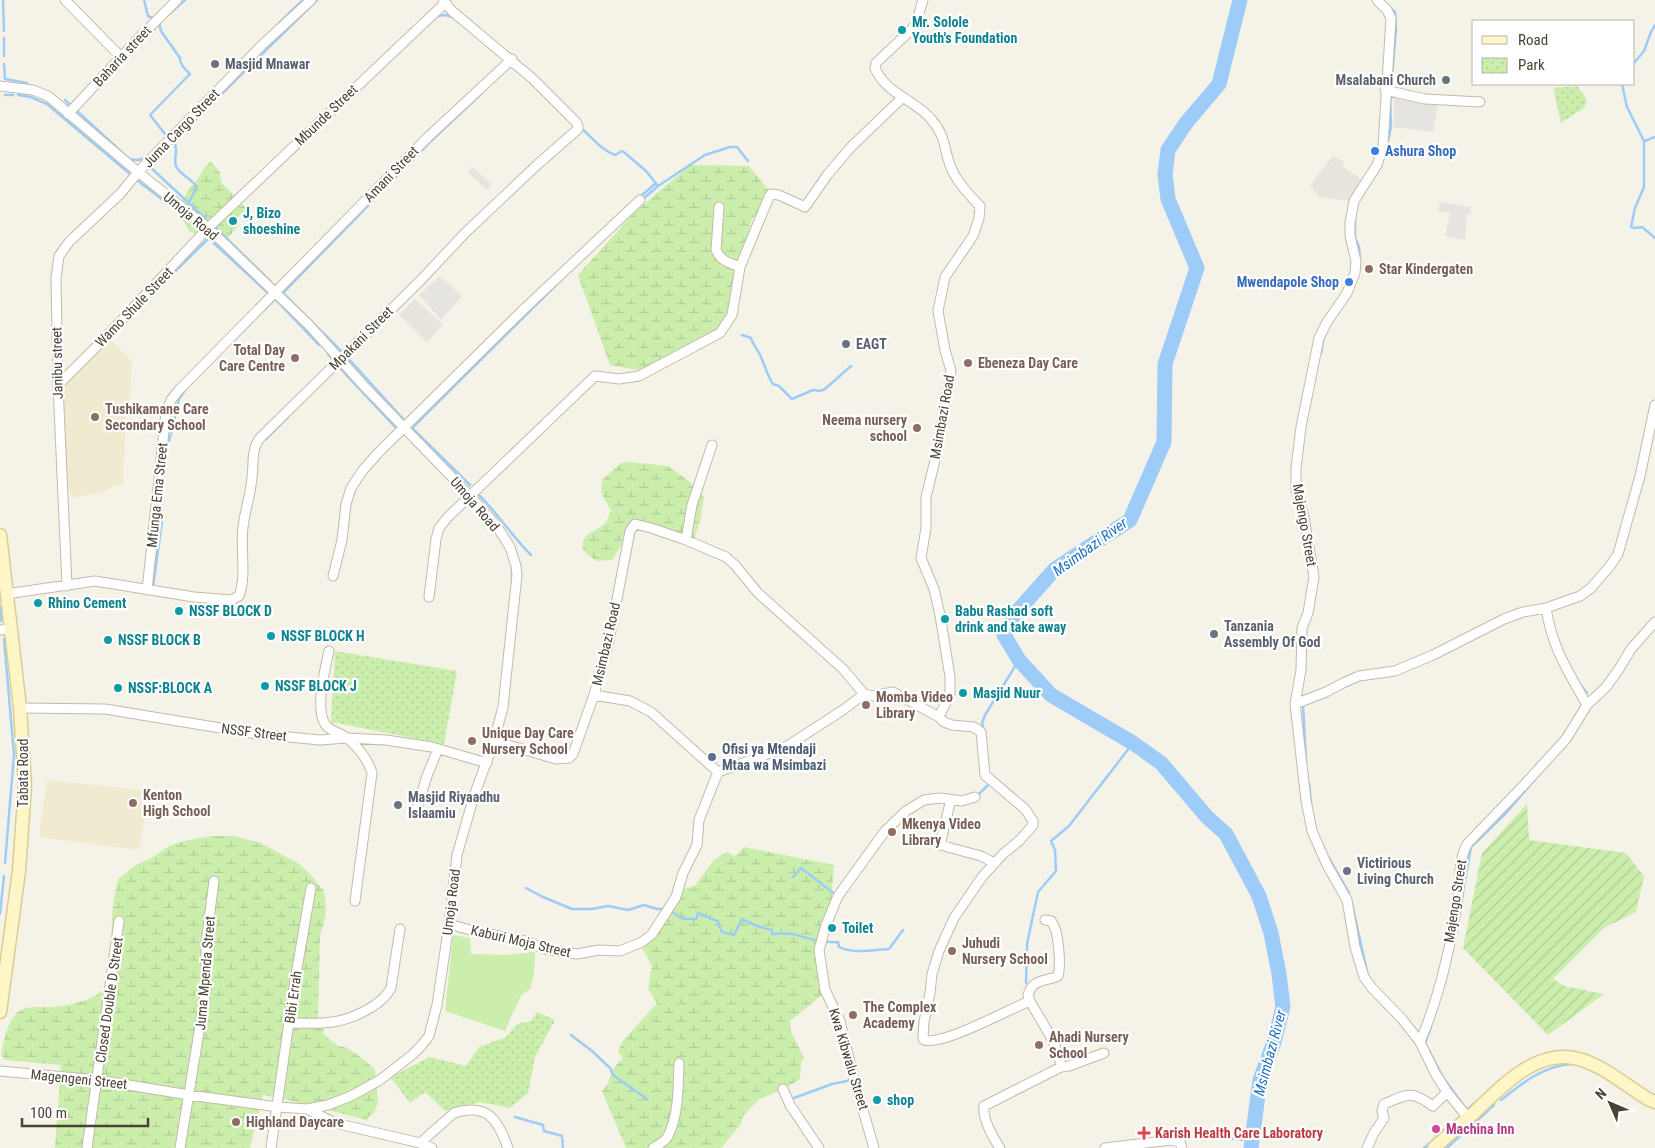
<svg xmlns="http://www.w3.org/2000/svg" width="1655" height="1148" viewBox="0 0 1655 1148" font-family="'Roboto Condensed',sans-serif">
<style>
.industrial{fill:#e8e3dc}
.education{fill:#f0ead0}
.grass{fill:#cbeeac}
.wetland{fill:url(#wetland-marsh)}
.park{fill:url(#park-dots)}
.garden{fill:url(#garden-furrows)}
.parking{fill:#e6e4e0}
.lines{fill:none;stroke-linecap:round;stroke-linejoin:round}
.stream{stroke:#9eccf8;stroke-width:2.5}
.river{stroke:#9eccf8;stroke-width:15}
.minor-casing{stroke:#c2bba9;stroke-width:11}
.secondary-casing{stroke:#dacd93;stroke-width:15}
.minor{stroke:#fff;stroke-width:9}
.secondary{stroke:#fff6c8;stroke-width:12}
.culture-dot{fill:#0f9aa8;stroke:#fff;stroke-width:2}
.worship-dot{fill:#6b7280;stroke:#fff;stroke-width:2}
.shop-dot{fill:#3f7fe0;stroke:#fff;stroke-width:2}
.education-dot{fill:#8d6e63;stroke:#fff;stroke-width:2}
.service-dot{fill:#5c6f8a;stroke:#fff;stroke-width:2}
.hotel-dot{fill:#d1479c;stroke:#fff;stroke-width:2}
.health-dot{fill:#e0444e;stroke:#fff;stroke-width:2}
.labels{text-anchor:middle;stroke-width:4.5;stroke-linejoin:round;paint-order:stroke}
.culture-label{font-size:14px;font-weight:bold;fill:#0d838f;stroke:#fff;text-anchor:start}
.street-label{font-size:14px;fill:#4a4335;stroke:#fff}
.worship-label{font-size:14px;font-weight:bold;fill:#5b616d;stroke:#fff;text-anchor:start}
.shop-label{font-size:14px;font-weight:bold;fill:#366cbe;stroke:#fff;text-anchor:start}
.education-label{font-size:14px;font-weight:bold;fill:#785e54;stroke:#fff;text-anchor:start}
.service-label{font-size:14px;font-weight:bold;fill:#4e5e75;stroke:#fff;text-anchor:start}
.hotel-label{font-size:14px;font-weight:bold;fill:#b23c85;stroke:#fff;text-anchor:start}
.health-label{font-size:14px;font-weight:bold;fill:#be3a42;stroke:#fff;text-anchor:start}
.water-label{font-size:15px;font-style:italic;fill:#2371c1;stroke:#fff}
</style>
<defs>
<pattern id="wetland-marsh" width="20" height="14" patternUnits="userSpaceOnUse" patternTransform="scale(1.25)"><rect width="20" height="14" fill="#cbeeac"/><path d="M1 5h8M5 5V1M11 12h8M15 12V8" fill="none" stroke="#b0cd95"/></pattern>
<pattern id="park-dots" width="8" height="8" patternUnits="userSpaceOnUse" patternTransform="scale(1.25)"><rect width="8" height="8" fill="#cbeeac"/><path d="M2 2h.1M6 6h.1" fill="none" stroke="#b0cd95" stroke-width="1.8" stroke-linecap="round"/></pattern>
<pattern id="garden-furrows" width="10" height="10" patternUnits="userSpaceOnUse" patternTransform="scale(1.25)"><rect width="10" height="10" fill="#cbeeac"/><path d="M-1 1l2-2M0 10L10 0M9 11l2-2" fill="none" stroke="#b0cd95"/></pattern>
</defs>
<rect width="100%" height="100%" fill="#f5f2e7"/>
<!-- industrial -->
<path class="industrial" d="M1333 156 1344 162 1343 167 1363 180 1351 201 1319 197 1310 185Z
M471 166 492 184 487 190 468 172Z
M415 299 443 325 427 342 399 315Z"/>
<!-- education -->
<path class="education" d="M110 340 132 361 130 397 126 410 123 485 113 486 106 491 72 498 63 471 64 386Z
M47 780 149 791 139 850 39 837Z"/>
<!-- grass -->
<path class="grass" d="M453 935 470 938 471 954 506 955 535 952 534 975 530 989 521 995 505 1031 445 1011Z"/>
<!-- wetland -->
<path class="wetland" d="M211 161 220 173 221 182 247 209 238 217 237 221 239 224 222 246 189 231 177 210 190 187 195 183 205 167Z
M690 165 749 166 774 197 752 219 740 267 741 297 726 325 649 372 610 365 578 275 633 214Z
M630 462 668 466 690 482 704 497 700 522 694 539 681 541 639 527 629 528 623 536 621 546 612 560 596 561 583 550C580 531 597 533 605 523 608 520 609 515 611 511L601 492 602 480 621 463Z
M211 836H233L261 843 299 864 310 874 324 891 326 906 325 918 320 936 318 1016 323 1026 324 1035 338 1046 347 1048 355 1053 375 1069 378 1102 374 1113 368 1117 367 1121 359 1118 284 1099 263 1095 250 1148H55L61 1065 5 1060 1 1054C4 1042 6 1025 15 1015 25 1004 38 1008 51 1007 64 1007 97 1000 104 988 116 967 110 944 112 920 112 906 115 893 118 879L136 865 153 857 169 846 184 841Z
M744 847 834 865 831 907 819 952 827 991 790 1021 791 1031 804 1058 801 1063 800 1079 789 1086 758 1100 743 1116 741 1124 721 1148H626L602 1091 608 1083 613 1069 623 1058 618 1052 622 1042 657 1003 648 989 652 966 641 946 684 889 695 886 714 860 727 852 735 856Z"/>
<!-- park -->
<path class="park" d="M1577 86 1584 95 1587 101 1584 108 1561 123 1553 88Z
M335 651 457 671 444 744 331 722Z
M537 1012 555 1020 535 1057 528 1093 510 1108 480 1102 445 1111 425 1092 410 1103 390 1077 430 1057 466 1066 479 1047 506 1037 517 1024 531 1021Z"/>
<!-- garden -->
<path class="garden" d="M1527 804 1529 840 1626 853 1644 876 1636 912 1604 928 1553 979 1564 986 1604 994 1548 1035 1463 948 1482 853Z"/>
<!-- parking -->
<path class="parking" d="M1394 96 1438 103 1433 132 1394 127Z
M1440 202 1471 207V214H1467L1465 240 1445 236 1450 213 1438 211Z
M440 276 462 296 441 320 419 295Z"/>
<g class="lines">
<!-- stream -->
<path class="stream" d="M3 0 4 31
M144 0 148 16 155 19
M1390 8 1395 12 1396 29 1391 88
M169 14 185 0
M436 16 446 15 455 18
M159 23 161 31 180 58C180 65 185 69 190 74L150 115 165 134
M279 23 303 0
M4 56V38
M1634 63 1644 51 1651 32 1655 25
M4 64 5 79 27 83
M1622 84 1627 107 1644 141V187L1635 208 1631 227 1635 228 1642 227 1655 238
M5 95H13
M18 95 31 97 47 104 130 174
M65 100 70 105 73 103
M77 109 76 110 129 159 139 160 147 157
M190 125 317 0
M580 127C591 136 601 150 615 155L622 151 625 153 646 171 658 186
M174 141C179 152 173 158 176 166 179 174 192 179 197 187L189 202
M1645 141 1655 137
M1387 145 1391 127 1390 96
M150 164 149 166 206 219
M138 181 172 207 198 229
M640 197 656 183
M643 199 658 186 705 155 730 147H737L748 161
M1355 220V238L1359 247 1360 258
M214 226 271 282
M205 235 267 292
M548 281 606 227
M153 293 209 238
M264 310 275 299 319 345
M742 335 751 338C753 345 758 350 761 357 765 366 767 375 773 384L779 386 792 399 813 390 820 391 825 389 851 366
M231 343 252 322
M342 352 283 293 432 140 482 93
M1321 353 1323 341
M328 354 333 360
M347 357 405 421 407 420
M336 369 339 367 395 427
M266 439 288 417
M166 451 172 430 179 399 188 386
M470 485 412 428 561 280
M479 495C498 514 512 536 531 555
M512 566V584
M153 587 162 521 161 496
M0 607 1 621
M4 639 14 755 5 863
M1579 683 1587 693
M1303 705 1306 761
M984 731 982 723 985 715 1019 660
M1309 784 1311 803
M977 796 991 782
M1329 858 1349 893
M793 877 801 868 836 895
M526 888 543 897 572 909H592L608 906 628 910 644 905 657 909H665
M1462 898 1471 847 1506 813 1536 778
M1352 904 1368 976
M669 910 683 919H696L698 913 717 921 722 932 734 935 742 919 757 926 772 930V934C779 934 787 933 793 934 807 938 823 943 838 942L839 947C853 954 874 950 889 949L903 930
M0 914 4 876
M1026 983 1027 944 1038 892 1056 871 1055 850 1051 841 1069 826 1133 743
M1445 983 1448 969
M1431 1027 1425 1043 1444 1079 1467 1110 1477 1101
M571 1035 592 1051 610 1068 613 1075 647 1099
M794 1098 832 1084 852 1080
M1501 1100C1522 1083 1545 1065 1573 1064
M515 1117 543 1125 544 1131 562 1136 563 1148
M1196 1128 1224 1137 1252 1141
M1443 1131 1461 1116
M1424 1148 1437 1137
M1447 1148 1494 1105"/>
<!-- river -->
<path class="river" d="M1240 0 1219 84 1186 123 1168 150 1165 174 1168 199 1197 268 1165 364 1164 442 1130 520 1055 569 1014 615 1004 635 1019 660 1051 695 1133 743 1161 763 1207 817 1226 834 1259 896 1271 933 1279 974 1283 1007 1274 1042 1260 1080 1251 1148"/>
<defs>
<path id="minor" d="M65 0 121 57
M923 0 916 23 912 29 876 63 875 68C885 93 915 100 931 119 946 136 943 146 950 165 955 180 969 195 980 206L979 218 973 236 945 277 938 311 945 350 951 371 938 448 926 497V528L921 558 934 589 940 615 950 677V692L947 700 939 717
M1377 0 1387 10 1391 18 1383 146 1377 165 1354 201 1350 223V236L1356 261 1355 273 1347 293 1327 322 1319 338 1301 427 1296 468V489L1304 517 1314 577 1308 613 1302 628 1301 670 1295 704 1306 800 1312 831 1327 865 1347 900 1355 947 1364 977 1372 988 1402 1019 1420 1042
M0 86 33 90 48 96 138 172 208 228 308 324 364 386 470 496 496 525 510 547 516 566 517 575 503 707 494 741 474 796 457 855 449 924 437 1005 431 1028 429 1036 421 1046 412 1055 380 1080 351 1096 328 1105 307 1109 278 1107 189 1095 98 1080 0 1071
M1385 90 1425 99 1480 102
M68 114 136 41 177 0
M719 207 716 250C721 261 729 263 740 267
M58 385 104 339 208 228 445 3
M686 540 692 505 712 445
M333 576 342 540 346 504 351 488 363 470 379 452 525 308 640 200
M67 586 58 385 56 278 59 256 69 242 121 193 138 172 261 46 311 0
M147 590 166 412 171 400 179 390 428 137 512 59
M6 594 95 581 194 597 231 600 239 596C247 574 240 550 243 527 245 510 251 493 252 477 254 463 251 451 259 439L421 280 465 233 537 165 578 129V126L576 122 533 79 452 11 443 0
M429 597 436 539 439 528 448 517 595 376 619 379 639 376 720 333 732 315 740 267 769 197 771 194 779 195 805 207 828 174 851 147 902 98
M0 630 11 629
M329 651C325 669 315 708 325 724 330 732 340 732 347 738 358 747 368 760 372 773L355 901
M1295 704 1326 692 1343 683 1359 676 1395 671 1433 655 1504 619 1523 612 1546 608
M1587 705 1606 687 1619 669 1631 649 1655 622
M20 708 105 709 257 734 320 740 347 738 386 740 432 747 487 763
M494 741 556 759 569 758 573 754 594 695 609 641 630 531 635 524 651 528 686 540 726 557 735 565 758 593 843 669 864 694 873 696 893 692 939 717 944 722 952 725 974 727 981 732 985 775 1025 809 1033 821V825L1020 840 1003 854 982 877 954 918 939 951 932 974 930 993 924 1022 923 1038 924 1040C943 1046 1009 1009 1030 1001L1028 995C1033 978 1045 982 1058 976 1061 965 1059 930 1051 921L1045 920
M718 772 784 748 843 710 864 694
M950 803 940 845 981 856 994 863
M417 808 427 776 438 749
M449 924 477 932 525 941 545 949 577 954 599 950 620 951 642 942 652 934 676 897 683 873 697 845 699 820 718 772 651 712 630 701 594 695
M1030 1001C1041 1022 1058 1043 1061 1067
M289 1023C323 1024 342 1025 372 1007 380 1002 386 997 391 988L400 929
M783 1089 790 1105 819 1148
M307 1109 335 1123 420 1143 432 1148
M1468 1118 1447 1092 1435 1073 1420 1042C1438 1000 1450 949 1457 904 1461 884 1457 860 1468 843L1523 786 1566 739 1587 705C1568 671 1552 648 1546 608L1580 596 1591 588 1610 566 1618 554 1640 476 1655 405
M420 1143 454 1113C487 1103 498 1119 508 1148
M87 1148 119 921
M180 1148 206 989V942L214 881
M271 1148 295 980 311 888
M653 1148C658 1145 665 1142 668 1136 679 1115 678 1086 679 1063
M874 1148 854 1079 840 1021 825 990 819 950 826 925 838 896 885 831 906 811 924 800 940 798 962 801 975 797
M1000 1148C993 1138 982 1118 984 1106L1061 1067 1069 1066 1104 1053
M1105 1148 1171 1140 1180 1142 1182 1148
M1367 1148 1374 1133 1384 1118 1382 1111 1384 1104C1409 1094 1410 1090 1433 1106L1447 1092"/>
<path id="secondary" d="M0 535 20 708 25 785 19 871 0 1012
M1434 1148C1448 1135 1463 1123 1477 1110 1505 1083 1540 1046 1582 1060 1605 1067 1628 1087 1648 1099L1655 1102"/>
</defs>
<!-- minor casing -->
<use href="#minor" class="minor-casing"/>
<!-- secondary casing -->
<use href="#secondary" class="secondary-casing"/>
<!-- minor -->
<use href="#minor" class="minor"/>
<!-- secondary -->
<use href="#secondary" class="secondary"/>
</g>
<!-- markers -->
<g class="culture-dot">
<circle cx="902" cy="30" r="5"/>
<circle cx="233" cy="221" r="5"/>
<circle cx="38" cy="603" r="5"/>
<circle cx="179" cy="611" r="5"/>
<circle cx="945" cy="619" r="5"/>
<circle cx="271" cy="636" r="5"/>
<circle cx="108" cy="640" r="5"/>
<circle cx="265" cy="686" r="5"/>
<circle cx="118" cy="688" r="5"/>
<circle cx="963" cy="693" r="5"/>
<circle cx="832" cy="928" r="5"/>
<circle cx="877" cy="1100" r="5"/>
</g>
<g class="worship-dot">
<circle cx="215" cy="64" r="5"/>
<circle cx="1446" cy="80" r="5"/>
<circle cx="846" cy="344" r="5"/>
<circle cx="1214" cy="634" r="5"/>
<circle cx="398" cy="805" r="5"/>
<circle cx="1347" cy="871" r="5"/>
</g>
<g class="shop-dot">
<circle cx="1375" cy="151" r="5"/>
<circle cx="1349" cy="282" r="5"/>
</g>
<g class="education-dot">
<circle cx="1369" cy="269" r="5"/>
<circle cx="295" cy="358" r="5"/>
<circle cx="968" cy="363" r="5"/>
<circle cx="95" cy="417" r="5"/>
<circle cx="917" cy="428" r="5"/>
<circle cx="866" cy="705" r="5"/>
<circle cx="472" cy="741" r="5"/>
<circle cx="133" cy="803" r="5"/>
<circle cx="892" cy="832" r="5"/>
<circle cx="952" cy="951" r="5"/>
<circle cx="853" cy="1015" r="5"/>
<circle cx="1039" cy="1045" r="5"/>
<circle cx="236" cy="1122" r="5"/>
</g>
<circle class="service-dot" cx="712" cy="757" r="5"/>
<circle class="hotel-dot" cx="1436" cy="1129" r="5"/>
<path class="health-dot" d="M1141.5 1125.5h5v5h5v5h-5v5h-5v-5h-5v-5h5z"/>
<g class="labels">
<!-- culture labels -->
<g class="culture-label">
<text x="912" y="27">Mr. Solole<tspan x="912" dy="16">Youth's Foundation</tspan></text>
<text x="243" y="218">J, Bizo<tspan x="243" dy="16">shoeshine</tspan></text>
<text x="48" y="608">Rhino Cement</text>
<text x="189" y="616">NSSF BLOCK D</text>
<text x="955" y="616">Babu Rashad soft<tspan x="955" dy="16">drink and take away</tspan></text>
<text x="281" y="641">NSSF BLOCK H</text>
<text x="118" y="645">NSSF BLOCK B</text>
<text x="275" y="691">NSSF BLOCK J</text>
<text x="128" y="693">NSSF:BLOCK A</text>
<text x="973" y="698">Masjid Nuur</text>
<text x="842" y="933">Toilet</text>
<text x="887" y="1105">shop</text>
</g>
<!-- street labels -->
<g class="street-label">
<text transform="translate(122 56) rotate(-47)" y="5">Baharia street</text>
<text transform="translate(326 115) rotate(-44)" y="5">Mbunde Street</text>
<text transform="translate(181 128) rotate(-46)" y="5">Juma Cargo Street</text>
<text transform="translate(391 174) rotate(-46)" y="5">Amani Street</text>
<text transform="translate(191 216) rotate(40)" y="5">Umoja Road</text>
<text transform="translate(134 307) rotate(-46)" y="5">Wamo Shule Street</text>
<text transform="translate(361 338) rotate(-45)" y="5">Mpakani Street</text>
<text transform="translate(57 363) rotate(-91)" y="5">Janibu street</text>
<text transform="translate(942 417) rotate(-80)" y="5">Msimbazi Road</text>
<text transform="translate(157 495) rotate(-84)" y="5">Mfunga Ema Street</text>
<text transform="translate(475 504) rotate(49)" y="5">Umoja Road</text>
<text transform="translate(1305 525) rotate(80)" y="5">Majengo Street</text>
<text transform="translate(606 644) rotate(-77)" y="5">Msimbazi Road</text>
<text transform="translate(254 732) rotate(7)" y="5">NSSF Street</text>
<text transform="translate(23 773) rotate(-90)" y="5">Tabata Road</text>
<text transform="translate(1455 901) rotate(-81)" y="5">Majengo Street</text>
<text transform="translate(451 902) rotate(-83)" y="5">Umoja Road</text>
<text transform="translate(521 941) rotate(13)" y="5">Kaburi Moja Street</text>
<text transform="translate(205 973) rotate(-85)" y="5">Juma Mpenda Street</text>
<text transform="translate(293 997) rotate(-82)" y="5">Bibi Errah</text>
<text transform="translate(109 1000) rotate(-82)" y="5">Closed Double D Street</text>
<text transform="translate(849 1059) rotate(73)" y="5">Kwa Kibwalu Street</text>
<text transform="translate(79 1079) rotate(6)" y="5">Magengeni Street</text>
</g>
<!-- worship labels -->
<g class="worship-label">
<text x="225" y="69">Masjid Mnawar</text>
<text x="1436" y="85" text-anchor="end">Msalabani Church</text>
<text x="856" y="349">EAGT</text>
<text x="1224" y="631">Tanzania<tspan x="1224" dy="16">Assembly Of God</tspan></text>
<text x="408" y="802">Masjid Riyaadhu<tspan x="408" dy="16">Islaamiu</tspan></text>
<text x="1357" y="868">Victirious<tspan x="1357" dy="16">Living Church</tspan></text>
</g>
<!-- shop labels -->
<g class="shop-label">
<text x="1385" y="156">Ashura Shop</text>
<text x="1339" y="287" text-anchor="end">Mwendapole Shop</text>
</g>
<!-- education labels -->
<g class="education-label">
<text x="1379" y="274">Star Kindergaten</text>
<text x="285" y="355" text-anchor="end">Total Day<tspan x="285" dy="16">Care Centre</tspan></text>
<text x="978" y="368">Ebeneza Day Care</text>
<text x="105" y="414">Tushikamane Care<tspan x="105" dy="16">Secondary School</tspan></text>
<text x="907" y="425" text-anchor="end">Neema nursery<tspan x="907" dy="16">school</tspan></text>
<text x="876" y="702">Momba Video<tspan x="876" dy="16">Library</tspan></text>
<text x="482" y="738">Unique Day Care<tspan x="482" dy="16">Nursery School</tspan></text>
<text x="143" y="800">Kenton<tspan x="143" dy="16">High School</tspan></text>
<text x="902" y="829">Mkenya Video<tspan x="902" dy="16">Library</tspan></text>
<text x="962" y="948">Juhudi<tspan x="962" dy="16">Nursery School</tspan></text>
<text x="863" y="1012">The Complex<tspan x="863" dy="16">Academy</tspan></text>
<text x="1049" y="1042">Ahadi Nursery<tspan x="1049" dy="16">School</tspan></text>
<text x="246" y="1127">Highland Daycare</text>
</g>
<!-- service labels -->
<g class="service-label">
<text x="722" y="754">Ofisi ya Mtendaji<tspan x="722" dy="16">Mtaa wa Msimbazi</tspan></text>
</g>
<!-- hotel labels -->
<g class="hotel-label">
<text x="1446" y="1134">Machina Inn</text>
</g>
<!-- health labels -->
<g class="health-label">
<text x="1155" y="1138">Karish Health Care Laboratory</text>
</g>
<!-- water labels -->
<g class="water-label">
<text transform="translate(1090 547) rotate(-36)" y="5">Msimbazi River</text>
<text transform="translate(1270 1053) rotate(-75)" y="5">Msimbazi River</text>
</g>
</g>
<!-- legend -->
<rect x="1472" y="20" width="162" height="65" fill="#ffffff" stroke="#b7b4ae"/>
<rect x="1482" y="36" width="25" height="8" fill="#fff6c8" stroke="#b7b4ae"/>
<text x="1518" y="45" font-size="15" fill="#4a4335">Road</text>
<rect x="1482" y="58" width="25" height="15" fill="url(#park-dots)" stroke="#b7b4ae"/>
<text x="1518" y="70" font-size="15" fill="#4a4335">Park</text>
<!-- north arrow -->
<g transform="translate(1610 1103) rotate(315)" stroke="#ffffff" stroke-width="4" paint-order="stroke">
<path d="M0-4L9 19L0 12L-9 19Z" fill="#4a4335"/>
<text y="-8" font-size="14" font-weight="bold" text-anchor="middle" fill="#4a4335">N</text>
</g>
<!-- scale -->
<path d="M22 1118v8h126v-8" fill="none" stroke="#4a4335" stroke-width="2.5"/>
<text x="30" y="1118" font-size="15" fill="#4a4335" stroke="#ffffff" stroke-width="4" paint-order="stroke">100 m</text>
</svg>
